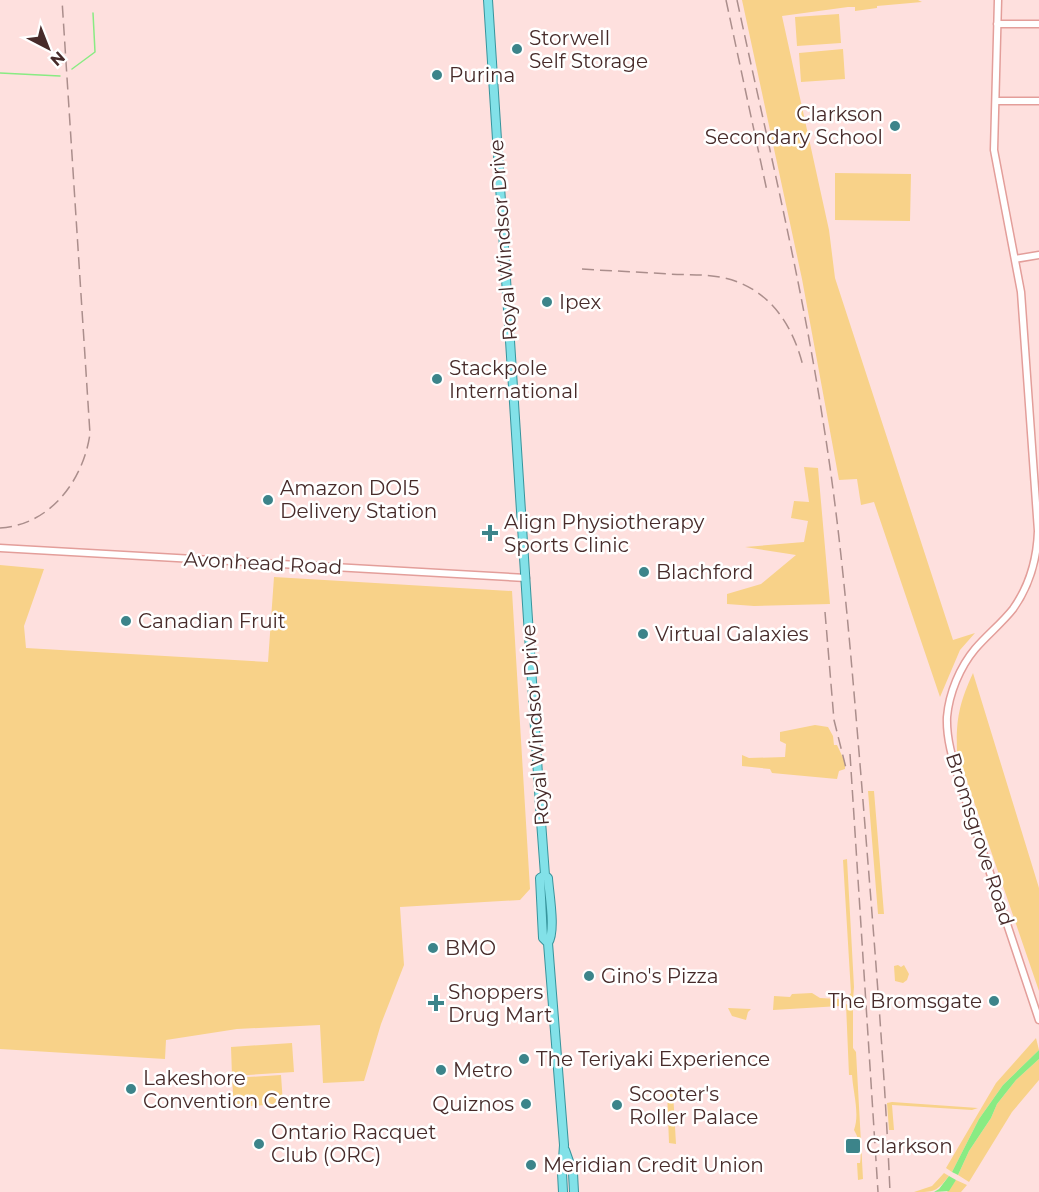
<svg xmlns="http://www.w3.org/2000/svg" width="1039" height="1192" viewBox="0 0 1039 1192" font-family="Montserrat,sans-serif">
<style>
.green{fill:#f8d289}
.water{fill:#89eb83}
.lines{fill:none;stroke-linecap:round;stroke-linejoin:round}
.stream{stroke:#89eb83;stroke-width:1.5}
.minor-casing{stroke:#e39e9a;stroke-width:9}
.major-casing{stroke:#37949c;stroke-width:10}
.minor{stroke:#fff;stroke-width:6}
.major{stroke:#82e1e8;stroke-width:8}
.rail{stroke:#ab8e8c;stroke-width:1.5;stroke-dasharray:12 6;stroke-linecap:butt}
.poi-dot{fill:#3c848a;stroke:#fff;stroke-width:2}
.labels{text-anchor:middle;stroke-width:5;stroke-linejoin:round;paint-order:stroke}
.poi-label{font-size:20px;fill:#472b2a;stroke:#fff;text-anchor:start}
.street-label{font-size:20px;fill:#472b2a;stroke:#fff}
</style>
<rect width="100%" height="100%" fill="#fee0de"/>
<!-- green -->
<path class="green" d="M742 0H918L922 2 877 6V8L855 11V7H848L782 16 829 230 835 278 953 640 975 633 960 650 940 697 874 502 861 505 857 479 839 480 802 279Z
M839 14 841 43 797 46 795 17Z
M843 49 845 79 801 82 799 53Z
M835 173 911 174 910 221 835 220Z
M804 467 818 468 830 604 754 606 727 604V594L761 584 796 555 745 547 804 542 808 521 791 518 794 501 809 502Z
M0 565 44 569 24 626 26 648 268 662 274 577 512 591 530 889 520 900 400 907 404 965 381 1024 364 1081 323 1083 320 1025 237 1029 166 1040 165 1059 0 1049Z
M973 673 1039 888V991L957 752C956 719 959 704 973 673Z
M815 725 828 727 833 736 834 745H837L845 762V769L839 771 837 779 772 773 770 769 742 766V755L749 758 785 757 786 744 780 741V732Z
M868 791H874L884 914H878Z
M847 859 854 987 853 1000 847 1002 846 999 851 993 843 860Z
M898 965 901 967 904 965 909 974 907 980 903 983 895 981 894 966Z
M812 993 820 998 839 999 840 1006 773 1010 774 996 790 997 792 994Z
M846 1004 853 1009V1048L856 1052 863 1179 858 1180 857 1163H860C862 1153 860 1140 854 1130 860 1114 853 1092 852 1075H849Z
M728 1008 751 1009 748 1012 746 1020 732 1016Z
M1036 1038 1039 1050 1003 1085 979 1119 952 1172 946 1168 996 1083Z
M292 1043 294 1072 232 1076 231 1047Z
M1039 1059V1080L1012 1112 969 1182 958 1175 969 1151 991 1118 997 1104 1016 1080Z
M281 1075 283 1104 234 1107 232 1078Z
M667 1091 673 1092 676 1144 669 1143Z
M887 1103 892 1102 978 1108 972 1110 892 1105 894 1130H889Z
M944 1173 949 1176C936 1192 935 1192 914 1192L932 1186Z
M956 1180 967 1185 961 1192H947Z"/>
<!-- water -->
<path class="water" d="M1039 1050V1059L1016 1080 997 1104 991 1118 969 1151 958 1175 952 1172 979 1119 1003 1085Z
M949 1176 956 1180 949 1191 934 1192 939 1189Z"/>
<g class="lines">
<!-- stream -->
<path class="stream" d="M72 69 95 52 93 13
M0 73 60 76"/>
<defs>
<path id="minor" d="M998 0 994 150 1021 292 1038 531C1037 560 1030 585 1013 609 1002 623 987 635 975 649 960 667 949 693 947 717 946 742 955 766 962 789L1039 1020
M997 24H1039
M996 101H1039
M1015 259 1039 255
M0 548 526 578"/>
<path id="major" d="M488 0 541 821 545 875 548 878C549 894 556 931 548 943L564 1145 562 1173 563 1192
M545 875 540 878 543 938 548 943
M565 1150 573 1173 574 1192"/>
</defs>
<!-- minor casing -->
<use href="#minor" class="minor-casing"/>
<!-- major casing -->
<use href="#major" class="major-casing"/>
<!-- minor -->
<use href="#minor" class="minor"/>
<!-- major -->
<use href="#major" class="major"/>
<!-- rail -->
<path class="rail" d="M726 0 767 191
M737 0C767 140 801 279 823 421 842 538 851 657 861 776 872 914 884 1053 890 1192
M582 269C611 271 640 272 669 274 686 275 703 274 720 277 767 286 792 322 803 366
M0 528C50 525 83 481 90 434L62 0
M825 612 834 720 846 768
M850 754 878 1192"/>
</g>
<!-- markers -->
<g class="poi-dot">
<circle cx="517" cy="49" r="6"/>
<circle cx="437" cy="75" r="6"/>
<circle cx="895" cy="126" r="6"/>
<circle cx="547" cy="302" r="6"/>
<circle cx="437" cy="379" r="6"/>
<circle cx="268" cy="500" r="6"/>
<path d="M487 524h6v6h6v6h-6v6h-6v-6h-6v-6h6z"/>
<circle cx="644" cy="572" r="6"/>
<circle cx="126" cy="621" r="6"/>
<circle cx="643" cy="634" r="6"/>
<circle cx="433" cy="948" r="6"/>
<circle cx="589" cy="976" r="6"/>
<circle cx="994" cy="1001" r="6"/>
<path d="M433 994h6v6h6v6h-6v6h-6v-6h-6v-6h6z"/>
<circle cx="524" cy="1059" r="6"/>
<circle cx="441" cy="1070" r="6"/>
<circle cx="131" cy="1089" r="6"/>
<circle cx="526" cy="1104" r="6"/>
<circle cx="617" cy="1105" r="6"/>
<circle cx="259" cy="1144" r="6"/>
<rect x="845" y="1138" width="16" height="16" rx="3"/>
<circle cx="531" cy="1165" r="6"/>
</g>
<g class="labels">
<!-- poi labels -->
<g class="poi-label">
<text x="529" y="45">Storwell<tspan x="529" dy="23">Self Storage</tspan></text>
<text x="449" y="82">Purina</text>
<text x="883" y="121" text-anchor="end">Clarkson<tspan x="883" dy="23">Secondary School</tspan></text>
<text x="559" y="309">Ipex</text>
<text x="449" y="375">Stackpole<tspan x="449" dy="23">International</tspan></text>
<text x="280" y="495">Amazon DOI5<tspan x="280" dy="23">Delivery Station</tspan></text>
<text x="504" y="529">Align Physiotherapy<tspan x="504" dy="23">Sports Clinic</tspan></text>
<text x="656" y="579">Blachford</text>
<text x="138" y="628">Canadian Fruit</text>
<text x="655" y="641">Virtual Galaxies</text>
<text x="445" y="955">BMO</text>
<text x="601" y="983">Gino's Pizza</text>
<text x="448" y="999">Shoppers<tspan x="448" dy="23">Drug Mart</tspan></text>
<text x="982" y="1008" text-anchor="end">The Bromsgate</text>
<text x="536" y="1066">The Teriyaki Experience</text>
<text x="453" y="1077">Metro</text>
<text x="143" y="1085">Lakeshore<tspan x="143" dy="23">Convention Centre</tspan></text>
<text x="629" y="1101">Scooter's<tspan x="629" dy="23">Roller Palace</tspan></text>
<text x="514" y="1111" text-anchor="end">Quiznos</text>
<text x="271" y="1139">Ontario Racquet<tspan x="271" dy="23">Club (ORC)</tspan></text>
<text x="866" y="1153">Clarkson</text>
<text x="543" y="1172">Meridian Credit Union</text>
</g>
<!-- street labels -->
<g class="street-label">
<text transform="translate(503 240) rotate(-94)" y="7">Royal Windsor Drive</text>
<text transform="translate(263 563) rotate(3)" y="7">Avonhead Road</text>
<text transform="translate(535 725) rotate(-94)" y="7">Royal Windsor Drive</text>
<text transform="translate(980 839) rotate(72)" y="7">Bromsgrove Road</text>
</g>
</g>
<!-- north arrow -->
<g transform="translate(48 48) rotate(138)" stroke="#ffffff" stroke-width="4.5" paint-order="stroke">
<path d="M0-4.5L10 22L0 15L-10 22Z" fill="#472b2a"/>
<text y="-9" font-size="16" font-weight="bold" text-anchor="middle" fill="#472b2a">N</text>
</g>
</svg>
